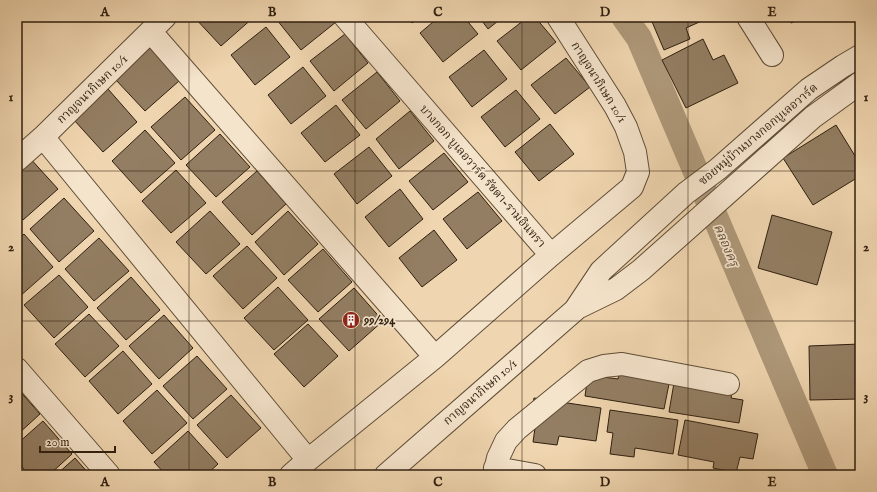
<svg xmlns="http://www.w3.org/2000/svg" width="877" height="492" viewBox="0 0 877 492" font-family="'IM FELL English','Noto Serif Thai',serif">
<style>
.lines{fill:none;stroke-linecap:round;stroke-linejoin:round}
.canal{stroke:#ae9879;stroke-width:26}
.building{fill:#937e63;stroke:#2f1f0f}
.street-casing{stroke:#5f4d37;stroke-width:24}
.street{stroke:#f5e4cc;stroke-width:22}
.grid{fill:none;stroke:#2f1f0f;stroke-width:1;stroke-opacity:0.55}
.labels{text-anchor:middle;stroke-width:3.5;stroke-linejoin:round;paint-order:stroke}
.street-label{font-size:12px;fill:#2f1f0f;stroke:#f5e4cc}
.poi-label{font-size:12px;font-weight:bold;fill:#2f1f0f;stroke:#f5e4cc;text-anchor:start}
.water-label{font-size:13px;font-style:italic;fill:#5b4934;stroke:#f5e4cc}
.neatline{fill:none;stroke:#2f1f0f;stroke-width:1.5}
.grid-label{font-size:13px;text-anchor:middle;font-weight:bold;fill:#2f1f0f}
</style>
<rect width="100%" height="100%" fill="#f0d6b0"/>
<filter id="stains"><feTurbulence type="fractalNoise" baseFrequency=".005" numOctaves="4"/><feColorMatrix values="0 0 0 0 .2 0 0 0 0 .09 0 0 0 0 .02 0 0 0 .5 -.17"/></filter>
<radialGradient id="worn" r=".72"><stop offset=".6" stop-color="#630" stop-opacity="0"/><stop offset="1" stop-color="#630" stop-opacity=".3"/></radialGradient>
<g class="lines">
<!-- canal -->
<path class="canal" d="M624 17 639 38 825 475"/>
</g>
<!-- building -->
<path class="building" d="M194 17H254L221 46Z
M282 17H332L336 22 301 50 277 20Z
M408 17H419L412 23Z
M439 17H464L478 34 443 62 420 33Z
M479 17H503L488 29Z
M528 17H535L556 42 521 70 497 41Z
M650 17H705L706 19 686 28 690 39 664 50Z
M788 17H804L791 23Z
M266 27 290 57 255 85 231 55Z
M345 34 368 63 334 91 310 61Z
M703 39 713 60 724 55 738 83 686 108 662 60Z
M150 48 179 81 145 111 115 79Z
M484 50 507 79 472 107 449 77Z
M566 58 590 87 555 114 531 85Z
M303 67 326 96 291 124 268 95Z
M377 72 400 101 366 129 342 100Z
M108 89 137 122 103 152 74 120Z
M516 90 540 119 505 147 481 117Z
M185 97 215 130 181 160 151 127Z
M336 105 360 135 325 162 301 133Z
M410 111 434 141 399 169 376 139Z
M550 124 574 154 539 181 515 152Z
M836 125 860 164V176L813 205 783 158Z
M145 130 175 163 141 193 112 161Z
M220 134 250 167 216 197 186 165Z
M369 147 392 176 357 204 334 174Z
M444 153 468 182 433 210 409 181Z
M28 156 58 189 23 220 17 212V167Z
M176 170 206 203 171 233 142 201Z
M257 171 286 204 252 235 222 202Z
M400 189 423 219 389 247 365 217Z
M478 192 502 221 467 249 443 219Z
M64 198 94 231 59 262 30 229Z
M210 211 240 244 206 274 176 242Z
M288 211 318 244 284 275 255 242Z
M772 215 832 232 817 285 758 268Z
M434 230 457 260 422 287 399 258Z
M24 234 53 267 19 297 17 295V240Z
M99 238 129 271 94 301 65 269Z
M247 246 277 278 243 309 213 276Z
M323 249 352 282 318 312 288 280Z
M59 275 88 307 54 338 24 305Z
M131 277 160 310 126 340 97 308Z
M278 287 308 320 274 350 244 318Z
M354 288 383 321 349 351 319 319Z
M89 314 119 346 85 377 55 344Z
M164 315 193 348 159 379 129 346Z
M308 324 338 356 304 387 274 354Z
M860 344V399L810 400 809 346Z
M123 351 152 384 118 414 89 381Z
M197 356 227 389 193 419 163 386Z
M620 371 670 379 664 409 585 396 588 375 618 379Z
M675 377 733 388 731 398 743 400 739 423 669 412Z
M17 388 40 414 17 435Z
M157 390 187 423 152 454 123 421Z
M231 395 261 428 227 458 197 425Z
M534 398 601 408 596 441 559 436 557 445 533 442 536 421 530 420Z
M610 410 678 420 673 454 635 448 634 457 610 454 613 433 607 432Z
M685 420 758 434 753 459 740 457 736 473 713 468 714 462 678 455Z
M43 421 72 454 49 475H29L17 461V444Z
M188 431 218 464 206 475H166L154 462Z
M75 458 90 475H56Z"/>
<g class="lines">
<defs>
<path id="street" d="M345 17 551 255 435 357
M748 17 772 55
M151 32 435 357 308 460
M43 137 308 460 291 475
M17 160 43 137 165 17
M551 255 632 187 638 172 635 152 626 127 615 106 558 17
M577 308 616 289 641 270 813 117 860 83
M17 369 109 475
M495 468 535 475
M386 475 575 310 601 271 686 193 718 169 809 89 843 66 860 56
M494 475 498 458 506 441 517 429 588 371 604 366 622 364 728 384"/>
</defs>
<!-- street casing -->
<use href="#street" class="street-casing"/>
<!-- street -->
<use href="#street" class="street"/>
</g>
<!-- grid -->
<path class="grid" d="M189 17V475M355 17V475M522 17V475M688 17V475M17 171H860M17 321H860"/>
<!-- icons -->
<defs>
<symbol id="building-disc" viewBox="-11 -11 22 22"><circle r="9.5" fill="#8f2418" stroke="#f5e4cc"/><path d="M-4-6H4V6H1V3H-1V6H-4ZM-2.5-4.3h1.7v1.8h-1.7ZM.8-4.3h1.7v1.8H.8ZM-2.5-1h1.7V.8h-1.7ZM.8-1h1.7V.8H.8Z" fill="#fff"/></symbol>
</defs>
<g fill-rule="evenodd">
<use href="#building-disc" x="341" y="310" width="20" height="20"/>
</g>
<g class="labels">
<!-- street labels -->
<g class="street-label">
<text transform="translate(599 82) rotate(58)" y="4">กาญจนาภิเษก 10/1</text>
<text transform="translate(92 89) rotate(-44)" y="4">กาญจนาภิเษก 10/1</text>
<text transform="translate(758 134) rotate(-40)" y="4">ซอยหมู่บ้านบางกอกบูเลอวาร์ด</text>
<text transform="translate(483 176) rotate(49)" y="4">บางกอก บูเลอวาร์ด รัชดา-รามอินทรา</text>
<text transform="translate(480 392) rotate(-41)" y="4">กาญจนาภิเษก 10/1</text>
</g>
<!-- poi labels -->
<g class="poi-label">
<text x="364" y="324">99/294</text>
</g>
<!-- water labels -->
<g class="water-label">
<text transform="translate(727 245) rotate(67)" y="5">คลองครุ</text>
</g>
</g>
<!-- margin -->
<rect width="877" height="492" fill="none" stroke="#f0d6b0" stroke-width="44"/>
<!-- scale -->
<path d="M40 446v6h75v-6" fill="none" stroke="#2f1f0f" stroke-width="2"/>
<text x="46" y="446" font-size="12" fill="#2f1f0f" stroke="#f5e4cc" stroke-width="3" paint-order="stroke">20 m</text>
<rect x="22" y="22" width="833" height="448" class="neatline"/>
<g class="grid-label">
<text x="105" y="16">A</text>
<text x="272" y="16">B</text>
<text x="438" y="16">C</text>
<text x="605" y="16">D</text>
<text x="772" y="16">E</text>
<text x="11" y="101">1</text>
<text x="866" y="101">1</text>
<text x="11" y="251">2</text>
<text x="866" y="251">2</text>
<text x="11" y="400">3</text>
<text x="866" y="400">3</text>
<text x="105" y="486">A</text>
<text x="272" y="486">B</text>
<text x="438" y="486">C</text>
<text x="605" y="486">D</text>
<text x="772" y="486">E</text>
</g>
<rect width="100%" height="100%" filter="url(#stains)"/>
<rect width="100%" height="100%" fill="url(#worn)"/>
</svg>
